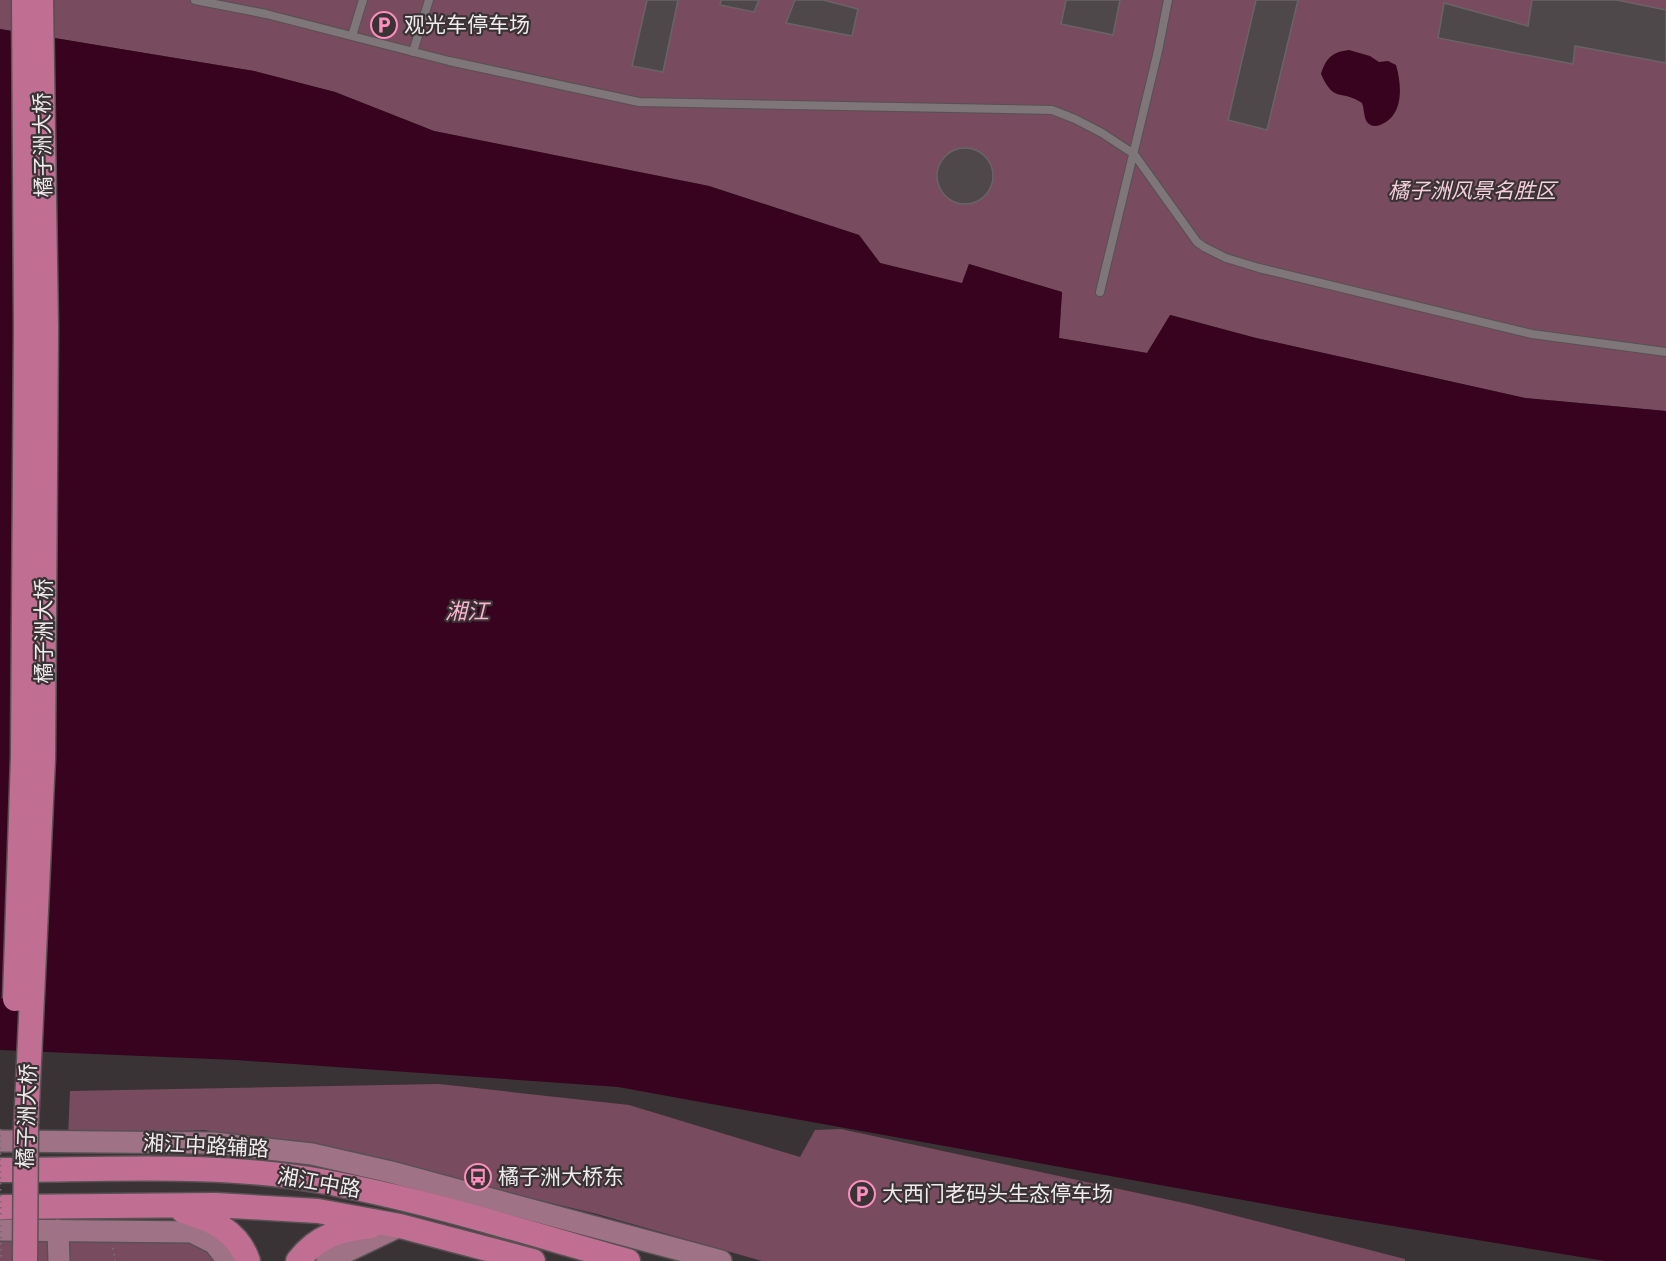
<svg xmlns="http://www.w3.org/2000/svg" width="1666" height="1261" viewBox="0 0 1666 1261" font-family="Spectral,'Noto Sans SC',serif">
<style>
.green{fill:#784c5e}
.water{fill:#37031e}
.building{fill:#4f484a;stroke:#6a6365;stroke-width:1.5}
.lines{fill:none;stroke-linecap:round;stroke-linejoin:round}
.lane-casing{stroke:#575153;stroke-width:10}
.secondary-casing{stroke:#575153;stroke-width:24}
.primary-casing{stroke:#575153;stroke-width:27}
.path{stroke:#746e70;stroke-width:2;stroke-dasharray:1.5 4.5;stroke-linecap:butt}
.lane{stroke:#7e7679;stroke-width:8}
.secondary{stroke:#a07286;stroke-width:21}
.primary{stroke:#c16e93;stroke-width:24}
.primary-bridge-casing{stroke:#575153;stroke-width:27;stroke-linecap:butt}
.path-bridge{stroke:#746e70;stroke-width:2;stroke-dasharray:1.5 4.5;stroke-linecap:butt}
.primary-bridge{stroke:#c16e93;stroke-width:24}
.labels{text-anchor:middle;stroke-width:4.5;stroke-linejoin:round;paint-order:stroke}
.poi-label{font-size:21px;fill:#f0eced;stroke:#3a3335;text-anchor:start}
.street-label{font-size:21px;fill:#f0eced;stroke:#3a3335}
.park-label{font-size:21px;font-style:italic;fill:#f5cfdc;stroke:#3a3335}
.water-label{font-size:22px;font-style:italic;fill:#fcb2ce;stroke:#3a3335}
</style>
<rect width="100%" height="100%" fill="#3a3335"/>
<!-- green -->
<path class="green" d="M0 0H1666V411L1525 398 1256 338 1171 315 1147 353 1059 338 1062 292 969 264 962 284 880 263 859 235 709 186 434 131 335 92 254 71 0 29Z
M439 1084 629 1105 800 1157 815 1130 841 1129 1193 1205 1405 1259V1261H762L597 1214 337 1151 204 1130 68 1137 70 1091Z
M0 1237 197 1241 222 1261H0Z"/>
<!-- water -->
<path class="water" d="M0 29 254 71 335 92 434 131 709 186 859 235 880 263 962 283 969 264 1062 292 1059 338 1147 353 1170 315 1256 338 1525 398 1666 411V1261H1605L1320 1214 618 1087 236 1060 0 1050Z
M1349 50 1370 56 1379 62 1388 61 1396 65C1402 86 1404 116 1380 125 1375 127 1370 126 1367 122 1364 118 1364 108 1362 103 1342 89 1334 104 1321 74 1326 58 1332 52 1349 50Z"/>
<!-- building -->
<path class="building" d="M647 0H678L663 72 632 66Z
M721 0H759L754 12 720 5Z
M795 0H823L858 9 852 36 786 23Z
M1066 0H1120L1113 35 1061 24Z
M1256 0H1298L1267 130 1228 120Z
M1532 0H1617L1666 10V63L1575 46 1573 64 1438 38 1444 3 1528 26Z
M937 176a28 28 0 1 1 56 0a28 28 0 1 1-56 0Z"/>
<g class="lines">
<defs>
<path id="lane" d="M195 0 266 14 449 61 639 102 1052 110 1075 119 1102 133 1134 154 1197 242 1204 247 1226 258 1259 268 1532 334 1666 352
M352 36 363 0
M413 52 429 0
M1100 292 1158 51 1168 0"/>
<path id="secondary" d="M0 1141 214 1143 312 1154 391 1172 721 1261
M0 1230 192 1232 214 1243 228 1261
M58 1230 59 1261
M327 1261 400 1226"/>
<path id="primary" d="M0 1170C105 1170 223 1162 326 1182 428 1201 528 1233 628 1261
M0 1207 215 1205 318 1211 400 1226 533 1261
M183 1211C211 1219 238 1231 248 1261
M298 1261C317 1236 341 1229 371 1226"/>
</defs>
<!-- lane casing -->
<use href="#lane" class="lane-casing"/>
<!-- secondary casing -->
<use href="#secondary" class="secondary-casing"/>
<!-- primary casing -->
<use href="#primary" class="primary-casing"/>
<!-- path -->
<path class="path" d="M113 1248 115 1261"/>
<!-- lane -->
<use href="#lane" class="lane"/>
<!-- secondary -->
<use href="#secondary" class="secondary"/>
<!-- primary -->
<use href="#primary" class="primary"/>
<defs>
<path id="primary-bridge" d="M15 999 23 757 26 328 24 0
M25 1261 26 1127 43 758 46 328 41 0"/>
</defs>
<!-- primary-bridge casing -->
<use href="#primary-bridge" class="primary-bridge-casing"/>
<!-- path-bridge -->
<path class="path-bridge" d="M0 1129 1 1261"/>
<!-- primary-bridge -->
<use href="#primary-bridge" class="primary-bridge"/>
</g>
<!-- icons -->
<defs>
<symbol id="parking-ring" viewBox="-11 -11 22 22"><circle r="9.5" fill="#3a3335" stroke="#fe8ebd" stroke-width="1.5"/><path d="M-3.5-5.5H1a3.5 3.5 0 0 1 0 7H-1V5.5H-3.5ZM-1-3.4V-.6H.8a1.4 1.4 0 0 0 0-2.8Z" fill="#fe8ebd"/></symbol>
<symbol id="bus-ring" viewBox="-11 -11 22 22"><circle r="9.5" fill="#3a3335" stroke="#fe8ebd" stroke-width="1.5"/><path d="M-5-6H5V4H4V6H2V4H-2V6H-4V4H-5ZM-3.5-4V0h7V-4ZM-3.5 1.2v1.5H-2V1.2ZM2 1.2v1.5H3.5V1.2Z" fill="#fe8ebd"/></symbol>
</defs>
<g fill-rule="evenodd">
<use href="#parking-ring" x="369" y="10" width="30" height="30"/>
<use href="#bus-ring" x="463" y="1162" width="30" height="30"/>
<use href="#parking-ring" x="847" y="1179" width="30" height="30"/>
</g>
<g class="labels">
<!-- poi labels -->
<g class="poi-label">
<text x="404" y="32">观光车停车场</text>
<text x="498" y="1184">橘子洲大桥东</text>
<text x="882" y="1201">大西门老码头生态停车场</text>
</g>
<!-- street labels -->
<g class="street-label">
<text transform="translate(43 145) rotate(-91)" y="7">橘子洲大桥</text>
<text transform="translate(44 631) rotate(-90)" y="7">橘子洲大桥</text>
<text transform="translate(27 1116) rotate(-88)" y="7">橘子洲大桥</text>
<text transform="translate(206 1146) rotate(3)" y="7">湘江中路辅路</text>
<text transform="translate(319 1183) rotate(10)" y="7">湘江中路</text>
</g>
<!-- park labels -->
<g class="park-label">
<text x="1472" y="198">橘子洲风景名胜区</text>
</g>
<!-- water labels -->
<g class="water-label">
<text x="467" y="619">湘江</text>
</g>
</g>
</svg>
